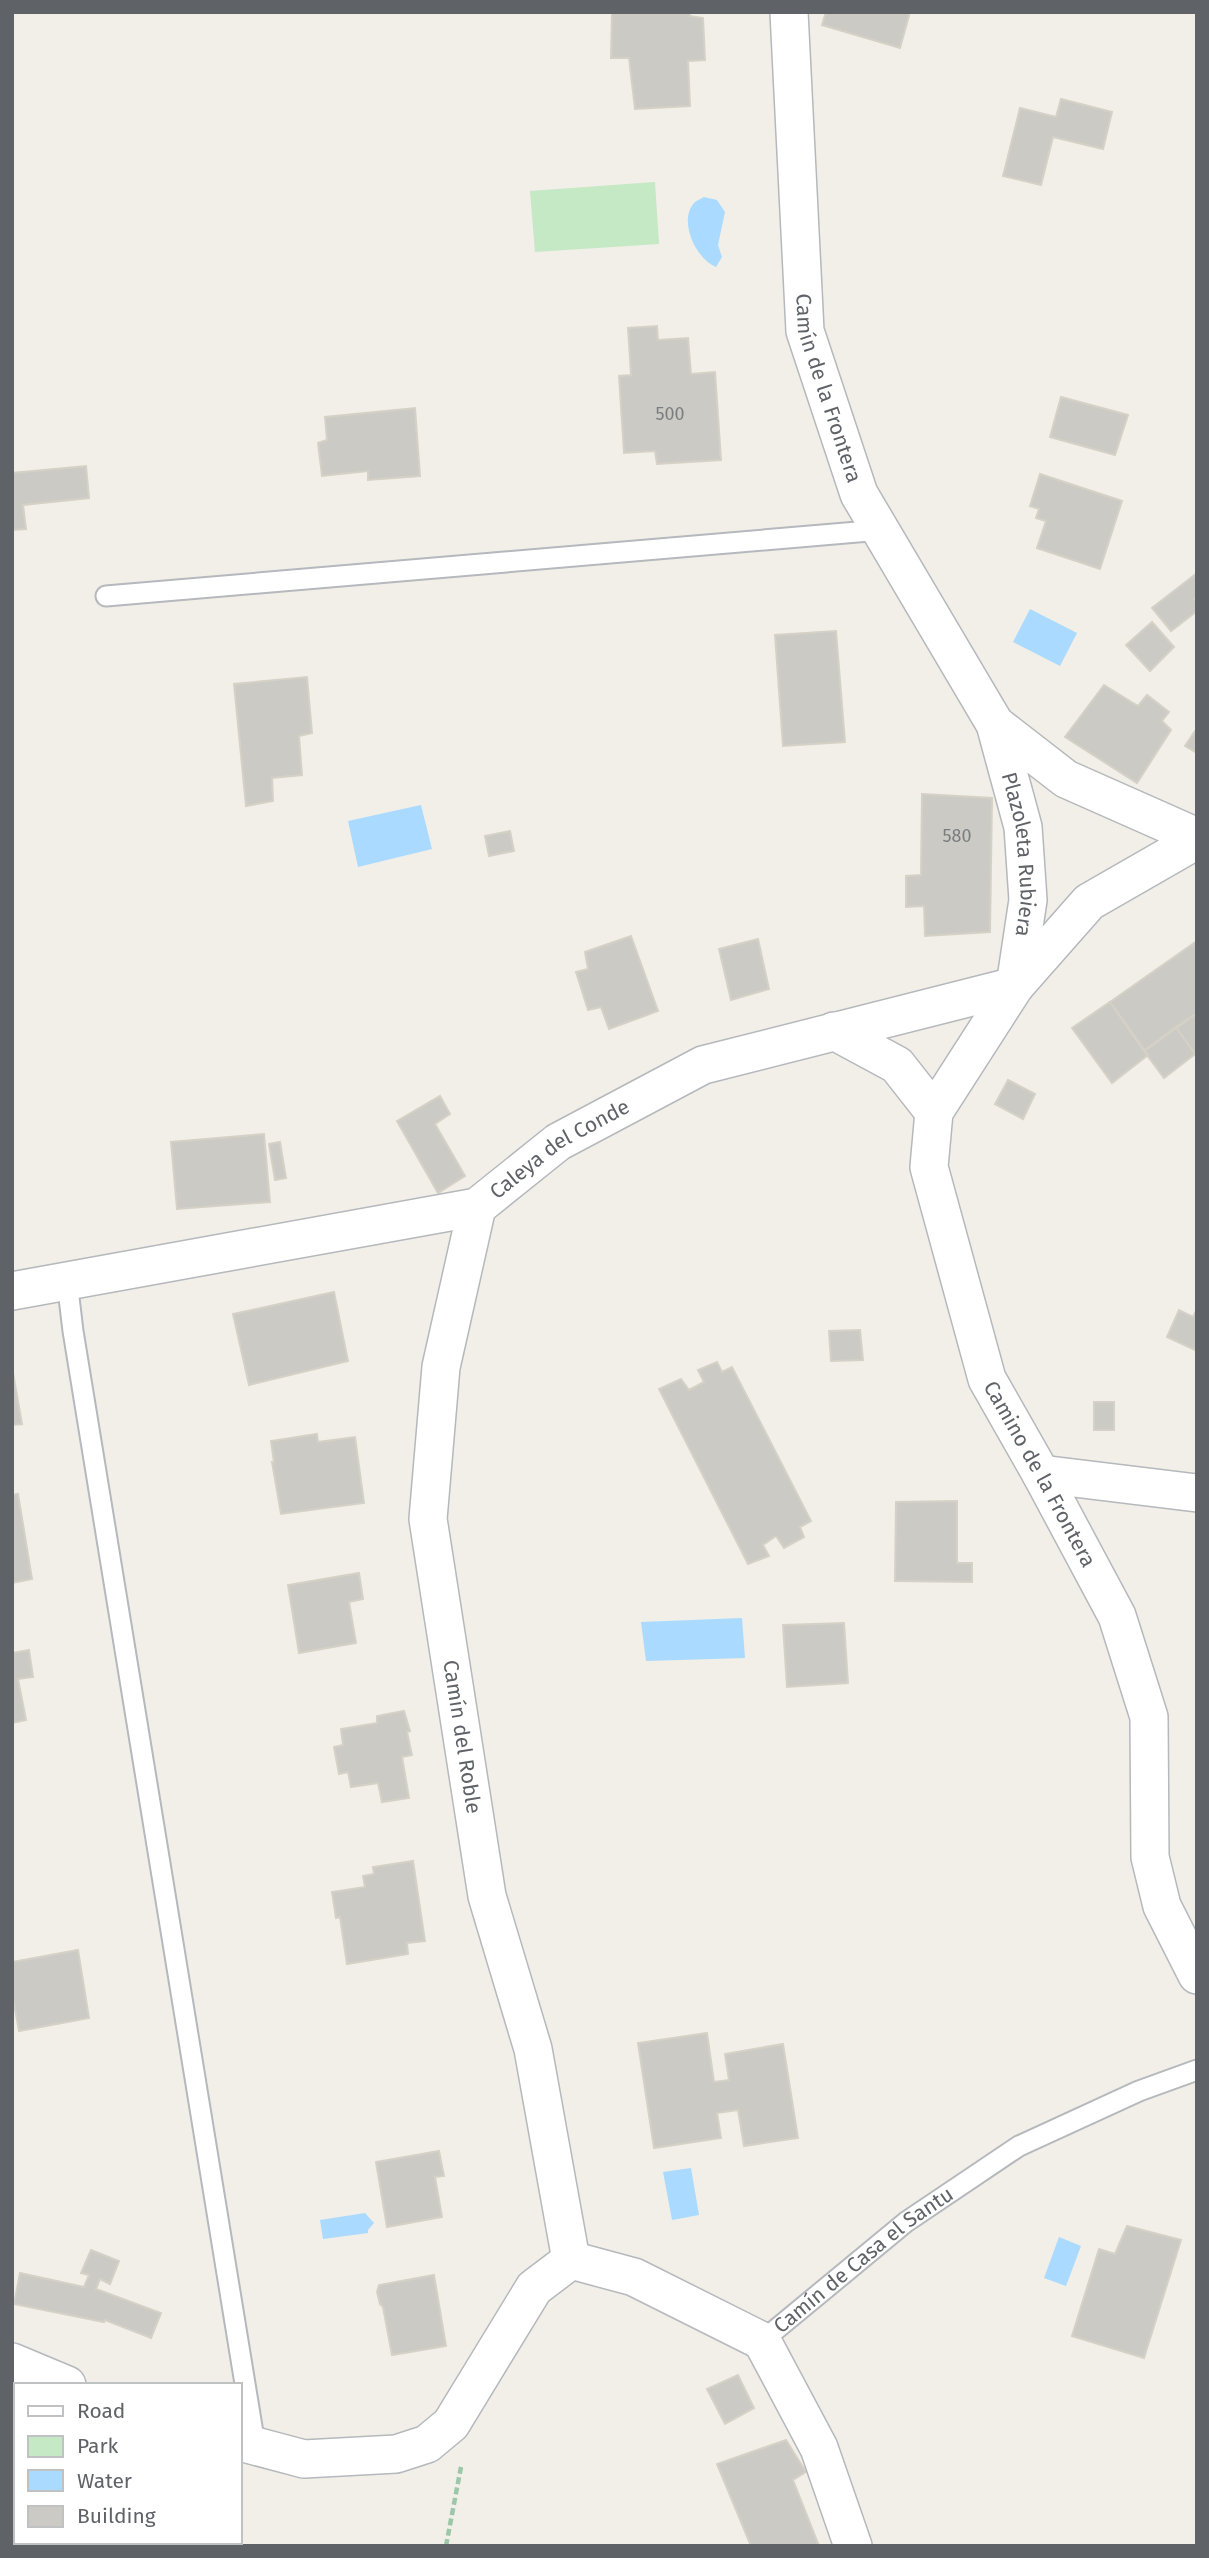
<svg xmlns="http://www.w3.org/2000/svg" width="1209" height="2558" viewBox="0 0 1209 2558" font-family="'Fira Sans',sans-serif">
<style>
.green{fill:#c5e8c5}
.water{fill:#aadaff}
.building{fill:#cccac5;stroke:#d6d1c6;stroke-width:2}
.lines{fill:none;stroke-linecap:round;stroke-linejoin:round}
.lane-casing{stroke:#b5b8bc;stroke-width:23}
.street-casing{stroke:#b5b8bc;stroke-width:40}
.path{stroke:#9cc7a9;stroke-width:4.5;stroke-dasharray:7 3.5;stroke-linecap:butt}
.lane{stroke:#fff;stroke-width:19}
.street{stroke:#fff;stroke-width:37}
.labels{text-anchor:middle;stroke-width:5;stroke-linejoin:round;paint-order:stroke}
.number-label{font-size:18px;fill:#7a7d7f}
.street-label{font-size:21px;fill:#5f6368;stroke:#fff}
</style>
<rect width="100%" height="100%" fill="#f1efe8"/>
<!-- green -->
<path class="green" d="M655 182 659 244 535 252 530 191Z"/>
<!-- water -->
<path class="water" d="M704 197 717 200 725 212 718 245 722 257 716 267C696 259 678 221 694 203 697 200 701 199 704 197Z
M1030 609 1077 633 1060 666 1013 642Z
M421 805 432 849 358 867 348 821Z
M742 1618 745 1658 646 1661 641 1622Z
M691 2168 699 2215 672 2220 663 2172Z
M365 2213 374 2223 368 2230V2233L323 2239 320 2220Z
M1059 2237 1081 2246 1066 2286 1044 2278Z"/>
<!-- building -->
<path class="building" d="M612 12H690V16L703 18 705 60 688 61 690 106 635 109 629 58H611Z
M826 12H910L900 48 822 25Z
M1061 99 1112 112 1103 149 1053 137 1041 185 1003 176 1020 108 1056 117Z
M657 326 658 340 688 338 691 374 715 372 721 460 657 464 655 451 624 453 619 376 631 375 628 328Z
M1061 397 1128 415 1115 455 1050 437Z
M415 408 420 476 368 480V471L322 476 318 443 327 440 325 417Z
M86 466 89 498 23 505 26 529 12 530V473Z
M1040 474 1122 501 1100 569 1037 548 1046 521 1036 518 1039 509 1030 506Z
M1197 573V597L1194 599 1197 603V611L1171 631 1152 608Z
M1152 622 1174 647 1150 671 1126 645Z
M836 631 845 742 783 746 775 635Z
M307 677 312 733 299 736 302 775 272 778 273 801 246 806 234 684Z
M1104 685 1138 706 1147 695 1169 712 1162 721 1171 730 1137 783 1065 737Z
M1197 728V753L1185 746Z
M922 794 992 798 990 932 925 936 924 906 906 907V876L921 875Z
M510 831 514 851 489 856 485 836Z
M631 936 658 1011 609 1029 601 1007 588 1010 576 972 588 969 585 952Z
M758 939 769 989 731 1000 719 949Z
M1197 941V1013L1144 1051 1110 1002Z
M1110 1002 1148 1055 1112 1083 1072 1028Z
M1197 1013V1053L1195 1054 1176 1027Z
M1176 1027 1195 1054 1164 1078 1144 1051Z
M1008 1080 1035 1094 1023 1119 995 1104Z
M440 1096 450 1114 435 1124 465 1176 438 1193 397 1121Z
M264 1134 270 1202 177 1209 171 1142Z
M280 1142 286 1178 275 1180 269 1144Z
M334 1292 348 1361 249 1385 233 1314Z
M1197 1309V1351L1167 1337 1179 1310 1193 1317Z
M860 1330 863 1360 831 1361 829 1331Z
M717 1362 722 1372 732 1367 811 1521 800 1527 804 1537 784 1548 776 1536 763 1545 769 1556 748 1564 659 1389 681 1379 689 1390 704 1382 698 1370Z
M12 1367 22 1424 12 1425Z
M1094 1402H1114V1430H1094Z
M317 1434 318 1442 355 1437 364 1503 281 1514 272 1462H274L271 1441Z
M18 1494 32 1579 12 1583V1495Z
M957 1501V1563H972V1582L895 1581 896 1502Z
M359 1573 363 1599 349 1602 356 1643 299 1653 288 1585Z
M844 1623 848 1683 787 1687 783 1625Z
M29 1650 33 1677 18 1679 26 1720 12 1723V1653Z
M404 1711 410 1731 407 1732 412 1755 402 1757 409 1798 382 1802 378 1783 351 1787 348 1772 339 1774 334 1747 343 1745 341 1729 377 1723V1716Z
M413 1861 425 1941 407 1943 408 1954 347 1964 340 1917 336 1918 332 1892 365 1887 363 1876 374 1874 373 1867Z
M78 1950 89 2018 19 2031 12 1993V1962Z
M707 2033 714 2082 729 2080 725 2054 783 2044 798 2138 744 2146 738 2110 717 2113 721 2138 654 2148 638 2043Z
M439 2151 444 2176 435 2177 442 2217 387 2227 376 2162Z
M1127 2226 1181 2240 1144 2358 1072 2336 1099 2249 1115 2254Z
M91 2250 119 2261 110 2284 100 2279 96 2289 161 2313 151 2338 105 2320 104 2322 14 2304 20 2273 84 2287 89 2275 81 2273Z
M434 2275 446 2346 392 2355 383 2307 380 2304 377 2292 379 2285Z
M738 2375 754 2408 725 2424 707 2389Z
M786 2440 806 2472 793 2480 819 2546H751L717 2464Z"/>
<g class="lines">
<defs>
<g id="lane">
<path d="M106 596 881 530"/>
<path d="M67 1281 73 1331 255 2445"/>
<path id="s1" d="M762 2341 906 2222 1019 2146 1139 2091 1197 2070"/>
</g>
<g id="street">
<path id="s2" d="M789 12 805 331 859 494 995 724 1023 827 1028 900 1015 986"/>
<path d="M995 724 1066 779 1197 837"/>
<path id="s3" d="M1197 840 1089 902 1015 986 934 1112 929 1167 987 1379 1041 1474 1117 1616 1149 1717 1150 1857 1162 1906 1197 1975"/>
<path d="M834 1031 897 1065 934 1112"/>
<path id="s4" d="M477 1207 441 1367 428 1519 487 1896 533 2049 571 2260"/>
<path id="s5" d="M12 1291 477 1207 558 1142 703 1065 1015 986"/>
<path d="M1041 1474 1197 1493"/>
<path d="M571 2260 634 2277 762 2341 819 2448 853 2546"/>
<path d="M12 2362 67 2385"/>
<path d="M240 2442 304 2459 396 2454 427 2444 451 2424 534 2288 571 2260"/>
</g>
</defs>
<!-- lane casing -->
<use href="#lane" class="lane-casing"/>
<!-- street casing -->
<use href="#street" class="street-casing"/>
<!-- path -->
<path class="path" d="M446 2546 461 2467"/>
<!-- lane -->
<use href="#lane" class="lane"/>
<!-- street -->
<use href="#street" class="street"/>
</g>
<g class="labels">
<!-- number labels -->
<g class="number-label">
<text x="670" y="420">500</text>
<text x="957" y="842">580</text>
</g>
<!-- street labels -->
<g class="street-label">
<text dy="7" stroke="none"><textPath href="#s2" startOffset="380">Camín de la Frontera</textPath></text>
<text dy="7" stroke="none"><textPath href="#s2" startOffset="892">Plazoleta Rubiera</textPath></text>
<text dy="7" stroke="none"><textPath href="#s5" startOffset="574">Caleya del Conde</textPath></text>
<text dy="7" stroke="none"><textPath href="#s3" startOffset="770">Camino de la Frontera</textPath></text>
<text dy="7" stroke="none"><textPath href="#s4" startOffset="537">Camín del Roble</textPath></text>
<text dy="7" stroke="none"><textPath href="#s1" startOffset="130">Camín de Casa el Santu</textPath></text>
</g>
</g>
<!-- border -->
<rect width="1209" height="2558" fill="none" stroke="#5f6368" stroke-width="28"/>
<!-- legend -->
<rect x="14" y="2383" width="228" height="161" fill="#ffffff" stroke="#bfc1c3" stroke-width="2"/>
<rect x="28" y="2406" width="35" height="10" fill="#ffffff" stroke="#bfc1c3" stroke-width="2"/>
<text x="77" y="2418" font-size="21" fill="#5f6368">Road</text>
<rect x="28" y="2436" width="35" height="21" fill="#c5e8c5" stroke="#bfc1c3" stroke-width="2"/>
<text x="77" y="2453" font-size="21" fill="#5f6368">Park</text>
<rect x="28" y="2470" width="35" height="21" fill="#aadaff" stroke="#bfc1c3" stroke-width="2"/>
<text x="77" y="2488" font-size="21" fill="#5f6368">Water</text>
<rect x="28" y="2506" width="35" height="21" fill="#cccac5" stroke="#bfc1c3" stroke-width="2"/>
<text x="77" y="2523" font-size="21" fill="#5f6368">Building</text>
</svg>
